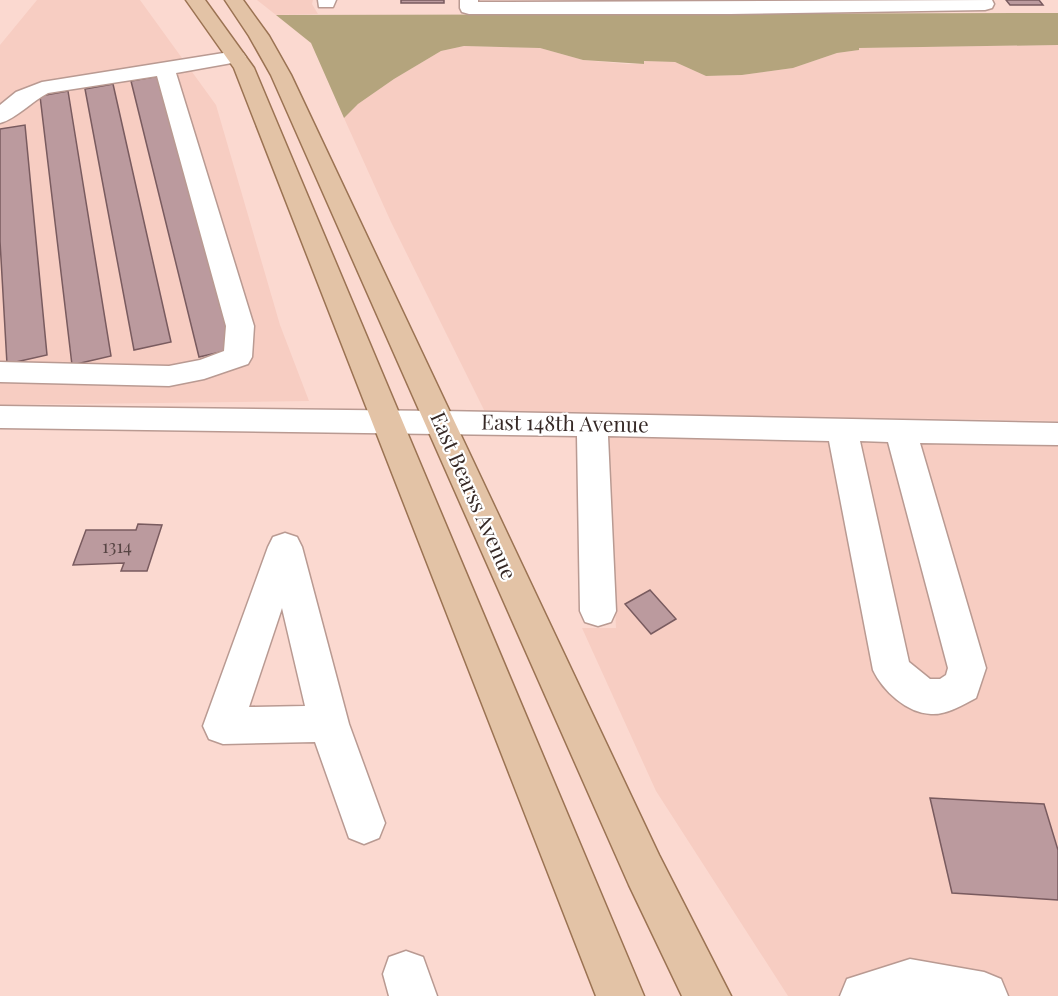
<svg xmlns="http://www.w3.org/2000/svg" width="1058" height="996" viewBox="0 0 1058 996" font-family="'Playfair Display',serif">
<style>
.built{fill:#f7cdc2}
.forest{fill:#b4a47d}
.building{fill:#bb9a9e;stroke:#795b5f;stroke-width:1.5}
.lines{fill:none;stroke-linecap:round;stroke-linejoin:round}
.minor-casing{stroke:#b99a92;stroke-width:3}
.major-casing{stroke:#9b7353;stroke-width:3}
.minor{fill:#fff;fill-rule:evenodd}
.major{fill:#e3c3a6;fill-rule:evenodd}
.labels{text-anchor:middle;stroke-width:4.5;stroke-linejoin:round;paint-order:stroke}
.number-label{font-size:18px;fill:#574544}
.street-label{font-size:21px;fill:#362926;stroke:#fff}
</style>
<rect width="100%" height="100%" fill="#fbd9d0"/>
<!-- built -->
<path class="built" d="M37 0H140L216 105 280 325 309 401 0 405V45Z
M257 0H313L312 4 318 14 276 15Z
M1058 45V421L485 412 391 222 344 118 358 104 394 79 441 51 464 46 540 48 583 60 627 64H644V61L675 62 706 76 742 75 793 68 837 53 859 50V48Z
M607 437 1058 446V996H788L656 791 582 628H616Z"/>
<!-- forest -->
<path class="forest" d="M1058 13V45L859 48V50L837 53 793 68 742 75 706 76 675 62 644 61V64L583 60 540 48 464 46 441 51 394 79 358 104 344 118 311 43 276 15Z"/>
<!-- building -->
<path class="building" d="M401 0H444V3H401Z
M1006 0H1039L1043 5H1010Z
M159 76 238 348 199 357 131 81Z
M113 84 171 342 134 350 85 89Z
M68 91 111 356 72 365 40 96Z
M25 125 47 355 7 364 0 241V129Z
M138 524 162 525 147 571H121L124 563 73 565 86 530H136Z
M650 590 676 619 651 634 625 604Z
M930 798 1044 804 1058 850V900L952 893Z"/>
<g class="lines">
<defs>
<path id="minor" d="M318 0H336L333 7H319Z
M460 0H478V2L992 0 994 4 992 8 985 10 730 14H469L462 12 460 8Z
M236 51 243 53 246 57 243 61 176 73 254 326 252 357 248 364 204 379 169 386 0 382V362L169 366 200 360 224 351 226 326 157 76 48 93C32 101 16 119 0 123V105L16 92 42 82Z
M0 406 440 411 1058 423V445L920 443 986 668 976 698C963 705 946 715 931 714 907 713 883 691 873 670L829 441 608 436 616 611 611 622 598 626 585 622 580 611 577 436 0 428ZM860 441 888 442 948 668 946 675 940 679H930L909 662Z
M285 533 297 537 302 547 349 724 385 823 379 838 364 844 349 838 315 742 223 744 209 739 203 726 268 547 273 537ZM282 608 305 706 249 707Z
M406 951 423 957 437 996H389L383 974 389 957Z
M910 959 984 972 1001 979 1008 996H840L847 979Z"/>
<path id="major" d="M186 0H205L254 68 644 996H596L234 68Z
M225 0H243L269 36 291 75 659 855 731 996H682L629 885 271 75 249 36Z"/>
</defs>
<!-- minor casing -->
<use href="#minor" class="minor-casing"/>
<!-- major casing -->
<use href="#major" class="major-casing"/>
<!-- minor -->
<use href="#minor" class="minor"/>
<!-- major -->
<use href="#major" class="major"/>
</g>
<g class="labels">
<!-- number labels -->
<g class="number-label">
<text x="117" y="553">1314</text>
</g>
<!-- street labels -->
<g class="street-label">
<text transform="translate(565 424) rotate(1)" y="7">East 148th Avenue</text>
<text transform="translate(473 496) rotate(66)" y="7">East Bearss Avenue</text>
</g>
</g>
</svg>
